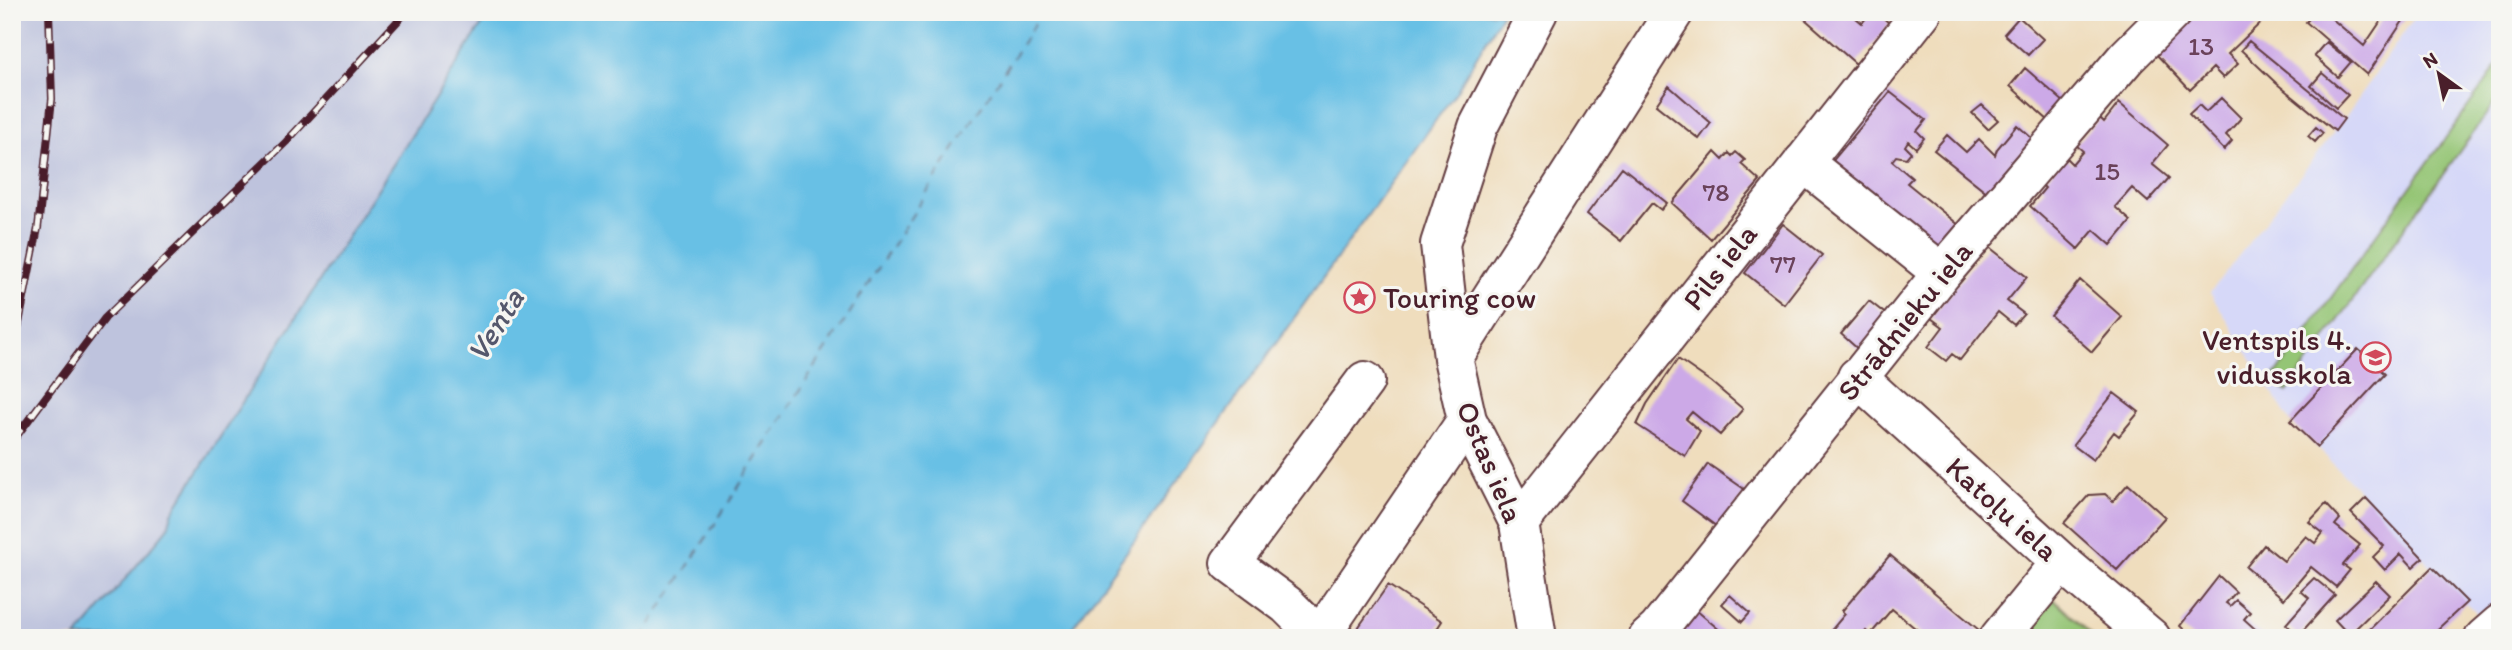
<svg xmlns="http://www.w3.org/2000/svg" width="2512" height="650" viewBox="0 0 2512 650" font-family="Itim,sans-serif">
<style>
.built{fill:#d6d8f8}
.industrial{fill:#bec3dd}
.green{fill:#94c575;stroke:#6f7250;stroke-width:2}
.water{fill:#68c0e5;stroke:#597088;stroke-width:2}
.lines{fill:none;stroke-linecap:round;stroke-linejoin:round}
.ferry{stroke:#54576c;stroke-width:2;stroke-dasharray:9 7;stroke-linecap:butt}
.building{fill:#cca9e7}
.minor-casing{stroke:#633c41;stroke-width:42}
.minor{stroke:#fff;stroke-width:38}
.rail-casing{stroke:#4a1f2b;stroke-width:8}
.rail{stroke:#f6f6f2;stroke-width:5;stroke-dasharray:16;stroke-linecap:butt}
.labels{text-anchor:middle;stroke-width:6;stroke-linejoin:round;paint-order:stroke}
.number-label{font-size:26px;fill:#6a425a}
.street-label{font-size:30px;fill:#4a1f2b;stroke:#f6f6f2}
.poi-label{font-size:30px;fill:#4a1f2b;stroke:#f6f6f2;text-anchor:start}
.water-label{font-size:32px;font-style:italic;fill:#54576c;stroke:#f6f6f2}
</style>
<rect width="100%" height="100%" fill="#f6f6f2"/>
<filter id="ink" filterUnits="userSpaceOnUse"><feTurbulence type="fractalNoise" baseFrequency=".0143" numOctaves="2"/><feDisplacementMap in="SourceGraphic" scale="14" xChannelSelector="R" yChannelSelector="G"/><feConvolveMatrix kernelMatrix="1 2 1 2 8 2 1 2 1" color-interpolation-filters="sRGB"/></filter>
<filter id="wash" filterUnits="userSpaceOnUse"><feTurbulence type="fractalNoise" baseFrequency=".00686" numOctaves="4" result="noise"/><feDisplacementMap in="SourceGraphic" scale="28" xChannelSelector="R" yChannelSelector="G"/><feGaussianBlur stdDeviation="1.57" result="paint"/><feColorMatrix in="noise" values="0 0 0 0 0 0 0 0 0 0 0 0 0 0 0 0 0 1.4 0 .05"/><feComposite in="paint" operator="in"/></filter>
<g filter="url(#wash)">
<rect width="100%" height="100%" fill="#efddbd"/>
<!-- built -->
<path class="built" d="M2418 12H2500V638L2317 447 2290 421 2210 293 2344 119Z"/>
<!-- industrial -->
<path class="industrial" d="M12 12H490L172 512 168 528 76 638H12Z"/>
<!-- green -->
<path class="green" d="M2500 62V95L2287 392 2272 380Z
M2054 599 2095 638H2022Z"/>
<!-- water -->
<path class="water" d="M490 12H1503L1456 92 1065 638H76L168 528 172 513Z"/>
<g class="lines">
<!-- ferry -->
<path class="ferry" d="M642 638 1042 12"/>
</g>
<g id="blocks">
<!-- building -->
<path class="building" d="M1797 12H1849L1862 23 1871 12H1877L1890 24 1856 64Z
M2199 12H2272L2228 54 2238 64 2223 78 2213 68 2190 90 2156 54Z
M2315 12H2324L2364 46 2387 12H2409L2367 75 2306 22Z
M2019 17 2043 39 2028 55 2004 34Z
M2249 41 2344 119 2335 131 2276 83 2241 50Z
M2326 42 2351 62 2338 77 2314 56Z
M2025 68 2065 103 2049 121 2010 86Z
M2322 73 2348 95 2336 108 2311 86Z
M1669 86 1711 123 1699 139 1656 105Z
M1890 92 1926 120 1917 131 1924 138 1916 148 1908 141 1905 146 1911 152 1906 158 1896 156 1892 161 1912 178 1907 183 1960 226 1940 252 1830 164Z
M2221 98 2241 118 2226 135 2232 141 2224 150 2189 114 2199 105 2206 112Z
M2119 103 2168 145 2152 164 2169 178 2148 202 2132 188 2115 207 2131 221 2111 245 2094 230 2078 249 2030 206 2045 188 2041 184 2065 157 2072 164 2083 151 2076 145 2100 118 2104 122Z
M1982 105 1998 120 1988 129 1972 113Z
M2017 125 2034 140 1988 193 1934 150 1947 135 1966 152 1979 139 1995 155 1997 149Z
M2316 127 2323 133 2315 142 2308 136Z
M1715 152 1723 160 1729 153 1732 156 1736 152 1745 160 1741 164 1760 181 1711 239 1672 203Z
M1622 167 1667 203 1661 210 1652 203 1621 241 1587 214Z
M1783 224 1822 255 1784 304 1745 273Z
M1988 246 2027 277 2007 301 2024 314 2014 325 1998 312 1960 360 1952 354 1946 361 1928 347 1943 327 1931 318Z
M2080 280 2122 317 2092 352 2051 316Z
M1869 301 1888 316 1859 350 1841 334Z
M2358 349 2385 374 2317 447 2290 421Z
M1678 359 1711 382 1743 409 1720 435 1692 412 1686 419 1700 431 1685 456 1637 425 1647 404Z
M2114 393 2139 412 2119 436 2114 432 2093 460 2073 445Z
M1708 464 1747 491 1720 529 1682 501Z
M2128 484 2165 517 2117 570 2064 523 2089 495 2105 494 2113 501Z
M2366 498 2423 558 2413 567 2401 554 2385 570 2373 557 2384 546 2351 513Z
M2326 504 2340 519 2335 525 2360 545 2343 565 2350 570 2336 587 2311 567 2284 599 2246 567 2264 545 2284 561 2306 536 2315 543 2323 533 2309 522Z
M1890 555 1979 630 1972 638H1927L1892 609 1870 635 1866 631 1860 638H1833L1828 634 1845 614 1842 611Z
M2432 567 2467 602 2428 638H2374L2368 631Z
M2219 576 2236 592 2226 603 2230 606 2236 600 2250 612 2244 619 2265 638H2193L2180 626Z
M2314 578 2335 595 2298 636 2286 624 2309 598 2301 591Z
M2376 581 2390 595 2349 635 2335 620Z
M1388 585 1442 621 1431 638H1351Z
M1730 595 1750 613 1742 622 1722 604Z
M1696 610 1729 638H1673Z"/>
</g>
</g>
<g filter="url(#ink)">
<use href="#blocks" fill-opacity="0" stroke="#633c41" stroke-width="2"/>
<g class="lines">
<defs>
<path id="minor" d="M1803 162 1942 273
M1453 358 1674 12
M1857 377 2061 562 2151 638
M1519 523 1922 12
M1319 637 1287 605 1230 563 1365 381
M1319 638 1467 420
M1537 638 1519 523 1467 420 1453 358 1440 244 1478 127 1538 12
M1648 638 1658 629 1942 273 2126 58 2172 12
M1999 638 2061 562
M2484 638 2500 624"/>
</defs>
<!-- minor casing -->
<use href="#minor" class="minor-casing"/>
<!-- minor -->
<use href="#minor" class="minor"/>
<defs>
<path id="rail" d="M12 358 38 228 52 99 49 12
M12 442 105 318 286 142 406 12"/>
</defs>
<!-- rail casing -->
<use href="#rail" class="rail-casing"/>
<!-- rail -->
<use href="#rail" class="rail"/>
</g>
</g>
<!-- icons -->
<defs>
<symbol id="sight-ring" viewBox="-11 -11 22 22"><circle r="9.5" fill="#f6f6f2" stroke="#d1495b" stroke-width="1.5"/><path d="M0-6L1.8-2.2L6-1.7L2.9 1.2L3.7 5.4L0 3.3L-3.7 5.4L-2.9 1.2L-6-1.7L-1.8-2.2Z" fill="#d1495b"/></symbol>
<symbol id="school-ring" viewBox="-11 -11 22 22"><circle r="9.5" fill="#f6f6f2" stroke="#d1495b" stroke-width="1.5"/><path d="M0-5L7-2L0 1L-7-2ZM-4 1L0 2.5L4 1V4Q0 6-4 4Z" fill="#d1495b"/></symbol>
</defs>
<g fill-rule="evenodd">
<use href="#sight-ring" x="1342" y="280" width="35" height="35"/>
<use href="#school-ring" x="2358" y="340" width="35" height="35"/>
</g>
<g class="labels">
<!-- number labels -->
<g class="number-label">
<text x="2201" y="55">13</text>
<text x="2107" y="180">15</text>
<text x="1716" y="201">78</text>
<text x="1783" y="273">77</text>
</g>
<!-- street labels -->
<g class="street-label">
<text transform="translate(1720 267) rotate(-52)" y="10">Pils iela</text>
<text transform="translate(1905 321) rotate(-51)" y="10">Strādnieku iela</text>
<text transform="translate(1490 462) rotate(67)" y="10">Ostas iela</text>
<text transform="translate(2002 509) rotate(42)" y="10">Katoļu iela</text>
</g>
<!-- poi labels -->
<g class="poi-label">
<text x="1383" y="308">Touring cow</text>
<text x="2352" y="350" text-anchor="end">Ventspils 4.<tspan x="2352" dy="34">vidusskola</tspan></text>
</g>
<!-- water labels -->
<g class="water-label">
<text transform="translate(495 325) rotate(-58)" y="11">Venta</text>
</g>
</g>
<!-- margin -->
<rect width="2512" height="650" fill="none" stroke="#f6f6f2" stroke-width="42"/>
<!-- north arrow -->
<g transform="translate(2439 74) rotate(327)" stroke="#f6f6f2" stroke-width="5" paint-order="stroke">
<path d="M0-5L12 26L0 18L-12 26Z" fill="#4a1f2b"/>
<text y="-10" font-size="19" font-weight="bold" text-anchor="middle" fill="#4a1f2b">N</text>
</g>
</svg>
